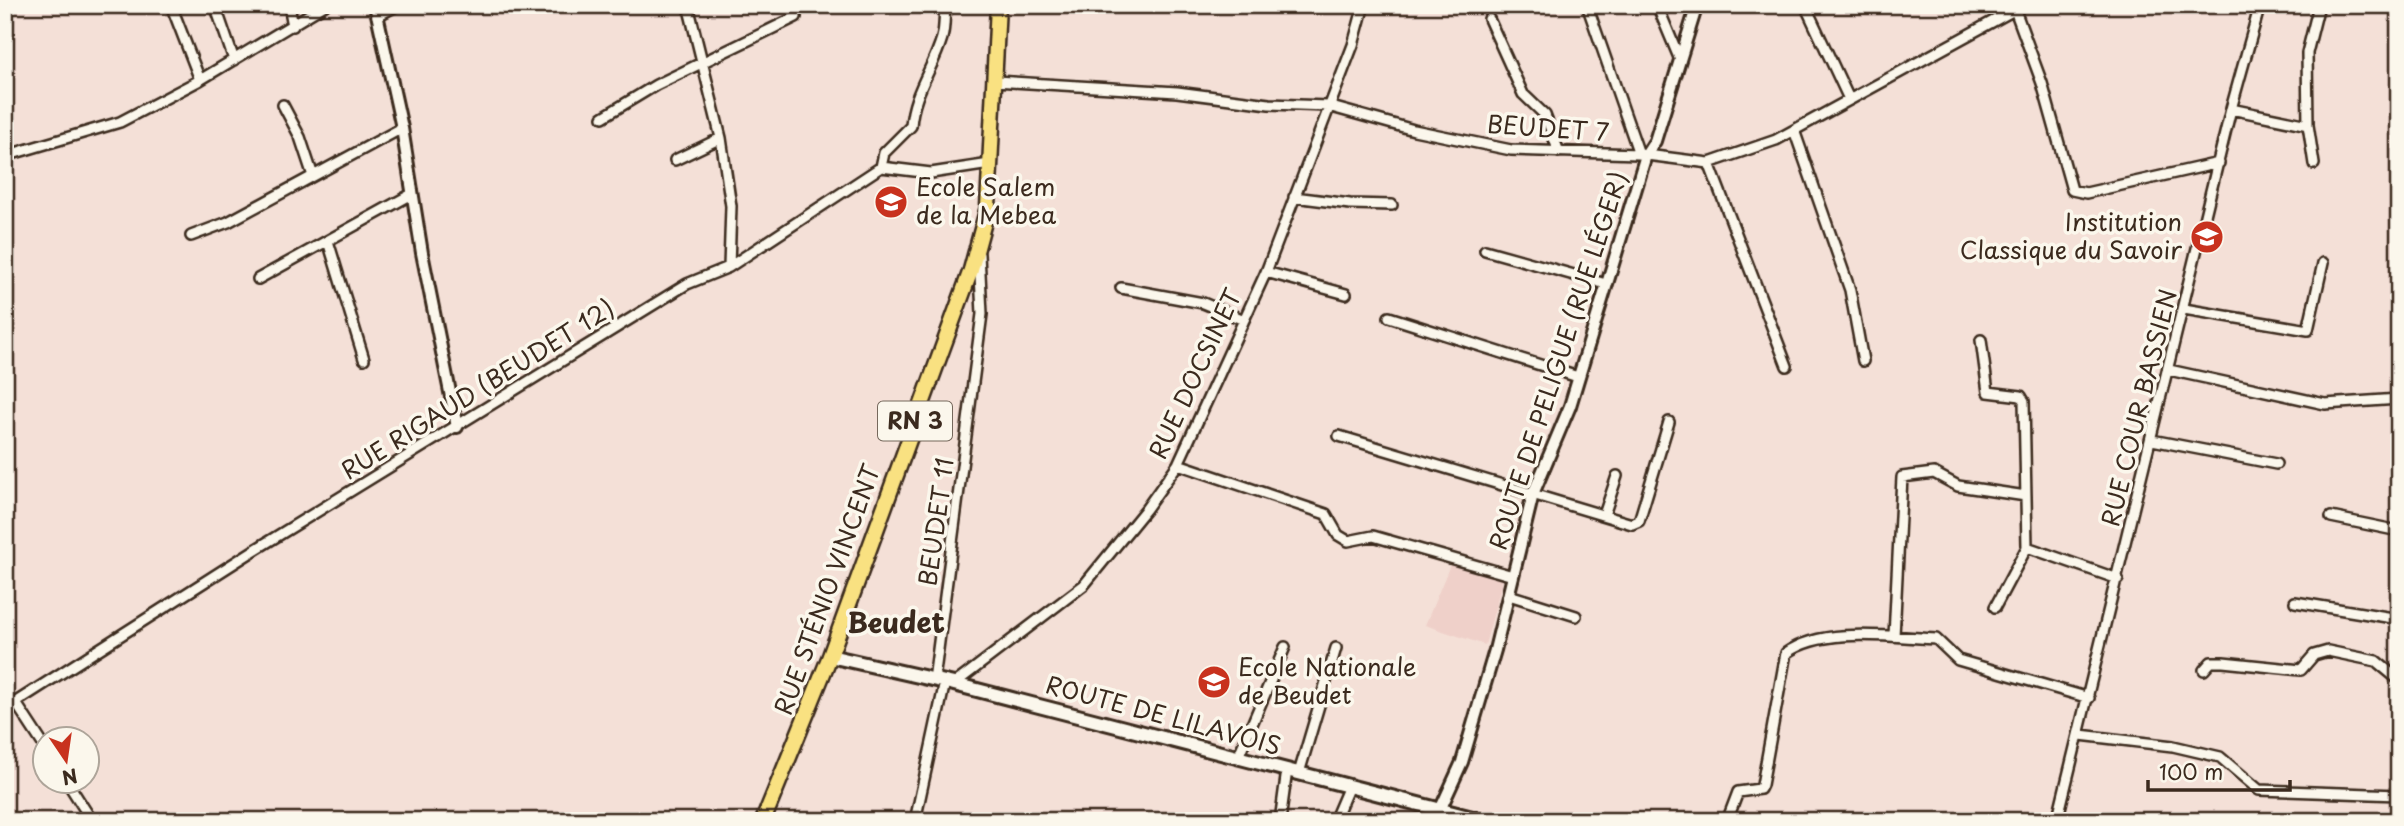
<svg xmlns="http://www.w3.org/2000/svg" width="2404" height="826" viewBox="0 0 2404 826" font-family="'Playpen Sans',sans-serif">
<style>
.built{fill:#efd0c9}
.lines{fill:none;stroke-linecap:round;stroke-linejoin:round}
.minor-casing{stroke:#3b2a1e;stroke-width:14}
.tertiary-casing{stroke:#3b2a1e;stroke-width:16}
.secondary-casing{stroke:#3b2a1e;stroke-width:18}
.primary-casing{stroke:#3b2a1e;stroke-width:19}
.minor{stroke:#fbf7ec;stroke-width:9}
.tertiary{stroke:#fbf7ec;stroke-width:10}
.secondary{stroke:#fbf7ec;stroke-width:12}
.primary{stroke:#f9e181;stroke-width:14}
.labels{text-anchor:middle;stroke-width:7;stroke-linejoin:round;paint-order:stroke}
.shield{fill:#fbf7ec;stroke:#75685c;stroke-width:2}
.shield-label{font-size:23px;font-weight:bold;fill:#3b2a1e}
.street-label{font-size:24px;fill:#3b2a1e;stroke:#fbf7ec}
.poi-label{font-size:24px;fill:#3b2a1e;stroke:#fbf7ec;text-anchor:start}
.quarter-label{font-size:28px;font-weight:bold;fill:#3b2a1e;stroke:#fbf7ec}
</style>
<rect width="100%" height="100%" fill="#f4e0d7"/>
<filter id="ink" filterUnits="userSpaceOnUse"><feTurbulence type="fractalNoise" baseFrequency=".0143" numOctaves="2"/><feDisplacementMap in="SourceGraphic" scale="14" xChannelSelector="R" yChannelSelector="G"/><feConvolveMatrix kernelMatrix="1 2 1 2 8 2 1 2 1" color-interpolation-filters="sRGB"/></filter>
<g filter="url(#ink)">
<!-- built -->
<path class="built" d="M1450 565 1503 579 1485 645 1425 625Z"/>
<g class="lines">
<defs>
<path id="minor" d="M171 5 200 80
M215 5 234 60
M289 5 293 26
M688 5 721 138 731 206 729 267
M1587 5 1639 154
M1657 5 1680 60
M1805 5 1849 99
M2015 10 2042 83 2072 190 2086 193 2219 163
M377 16 398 5
M1489 19 1523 94 1545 115 1559 152
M995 81 1177 92 1269 104 1328 106 1414 130 1511 150 1639 154 1709 163 1776 140 2023 5
M283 105 300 137 313 176
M2231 109 2308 125
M603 117 656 85 796 17
M1794 130 1850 290 1863 361
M5 156 120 122 200 80 325 5
M675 160 721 138
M1709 163 1787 366
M2314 164 2308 125 2307 53 2319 5
M881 167 884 153 911 126C913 93 933 69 942 38 945 28 944 16 945 5
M1294 197 1350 204 1392 205
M191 236 228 222 402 128
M328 241 364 359
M1485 250 1606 284
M1266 272 1346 294
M258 279 412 194
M1121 288 1203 303 1244 320
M2184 309 2308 330 2323 263
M1389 317 1578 377
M1981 340 1988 392 2021 396 2024 401 2027 547 2118 579
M2169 370 2325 404 2399 399
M1339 436 1632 524 1639 521 1669 422
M2152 440 2276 464
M1178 464 1326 514 1338 535 1348 541 1373 536 1513 576
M1604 515 1617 476
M2331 517 2399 531
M1509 595 1576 616
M2295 602 2399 619
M1995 607 2027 547
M1894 636 1902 477 1934 473 1958 486 2026 496
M2204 670 2211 662H2223L2301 670 2314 655 2328 651 2376 661 2399 680
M934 680 982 314 979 254
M954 684 1084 585 1146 509 1178 464 1266 272 1353 45 1364 5
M16 703 46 749
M5 709 253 551 687 284 729 267 881 167 931 173 990 164
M2080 735 2173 746 2220 757 2259 790 2399 795
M1238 757 1285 647
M1299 773 1336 648
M66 780 92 821
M915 821 945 682
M1280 821 1287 770
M1334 821 1349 786
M1727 821 1738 792 1760 789 1762 785 1786 653C1823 626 1892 637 1936 639L1958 660 2089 698
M2057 821 2231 109 2260 5"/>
<path id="tertiary" d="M375 5 402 128 422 253 457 427
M1440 810 1462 762 1495 650 1533 494 1570 406 1646 155 1655 141 1697 5"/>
<path id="secondary" d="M830 656 954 684 1484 821"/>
<path id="primary" d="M763 821 830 656 971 270 988 207 998 5"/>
</defs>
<!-- minor casing -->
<use href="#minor" class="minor-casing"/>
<!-- tertiary casing -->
<use href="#tertiary" class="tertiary-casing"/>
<!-- secondary casing -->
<use href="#secondary" class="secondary-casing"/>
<!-- primary casing -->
<use href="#primary" class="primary-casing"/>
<!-- minor -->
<use href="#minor" class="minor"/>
<!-- tertiary -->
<use href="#tertiary" class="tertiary"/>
<!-- secondary -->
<use href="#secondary" class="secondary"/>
<!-- primary -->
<use href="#primary" class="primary"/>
</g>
</g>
<!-- icons -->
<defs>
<symbol id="school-disc" viewBox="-11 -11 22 22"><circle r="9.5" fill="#c8321e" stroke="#fbf7ec"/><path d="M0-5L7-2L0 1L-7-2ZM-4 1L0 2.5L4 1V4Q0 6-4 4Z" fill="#fff"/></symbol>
</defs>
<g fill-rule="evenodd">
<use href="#school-disc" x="872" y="183" width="38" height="38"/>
<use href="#school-disc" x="2188" y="218" width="38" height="38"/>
<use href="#school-disc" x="1195" y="663" width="38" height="38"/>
</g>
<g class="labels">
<!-- shield labels -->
<rect class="shield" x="878" y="401.5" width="74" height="39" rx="5"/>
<g class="shield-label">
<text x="915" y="429">RN 3</text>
</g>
<!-- street labels -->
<g class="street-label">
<text transform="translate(1548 129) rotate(4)" y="8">BEUDET 7</text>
<text transform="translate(1559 361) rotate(-72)" y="8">ROUTE DE PELIGUE (RUE LÉGER)</text>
<text transform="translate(1196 374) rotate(-65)" y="8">RUE DOCSINET</text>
<text transform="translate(478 390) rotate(-32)" y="8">RUE RIGAUD (BEUDET 12)</text>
<text transform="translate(2140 408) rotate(-76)" y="8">RUE COUR BASSIEN</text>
<text transform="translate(937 522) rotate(-82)" y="8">BEUDET 11</text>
<text transform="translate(828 590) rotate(-70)" y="8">RUE STÉNIO VINCENT</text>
<text transform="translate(1163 716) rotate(15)" y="8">ROUTE DE LILAVOIS</text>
</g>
<!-- poi labels -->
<g class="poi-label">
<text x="916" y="196">Ecole Salem<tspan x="916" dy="28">de la Mebea</tspan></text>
<text x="2182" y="231" text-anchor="end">Institution<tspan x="2182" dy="28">Classique du Savoir</tspan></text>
<text x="1238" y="676">Ecole Nationale<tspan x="1238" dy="28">de Beudet</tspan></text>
</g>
<!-- quarter labels -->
<g class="quarter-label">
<text x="896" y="633">Beudet</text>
</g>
</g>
<!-- margin -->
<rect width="2404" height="826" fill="none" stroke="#fbf7ec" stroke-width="28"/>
<rect x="14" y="14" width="2376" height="798" fill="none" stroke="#3b2a1e" stroke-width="2.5" filter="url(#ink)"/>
<!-- north arrow -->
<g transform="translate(66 760) rotate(167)"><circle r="33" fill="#fbf7ec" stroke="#aea59a" stroke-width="2"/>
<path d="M0-5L12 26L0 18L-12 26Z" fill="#c8321e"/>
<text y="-10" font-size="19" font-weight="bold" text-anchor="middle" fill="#3b2a1e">N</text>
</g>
<!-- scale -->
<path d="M2148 780v10h142v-10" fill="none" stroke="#3b2a1e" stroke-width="3.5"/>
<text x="2159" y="780" font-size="21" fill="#3b2a1e" stroke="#fbf7ec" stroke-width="5" paint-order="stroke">100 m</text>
</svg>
